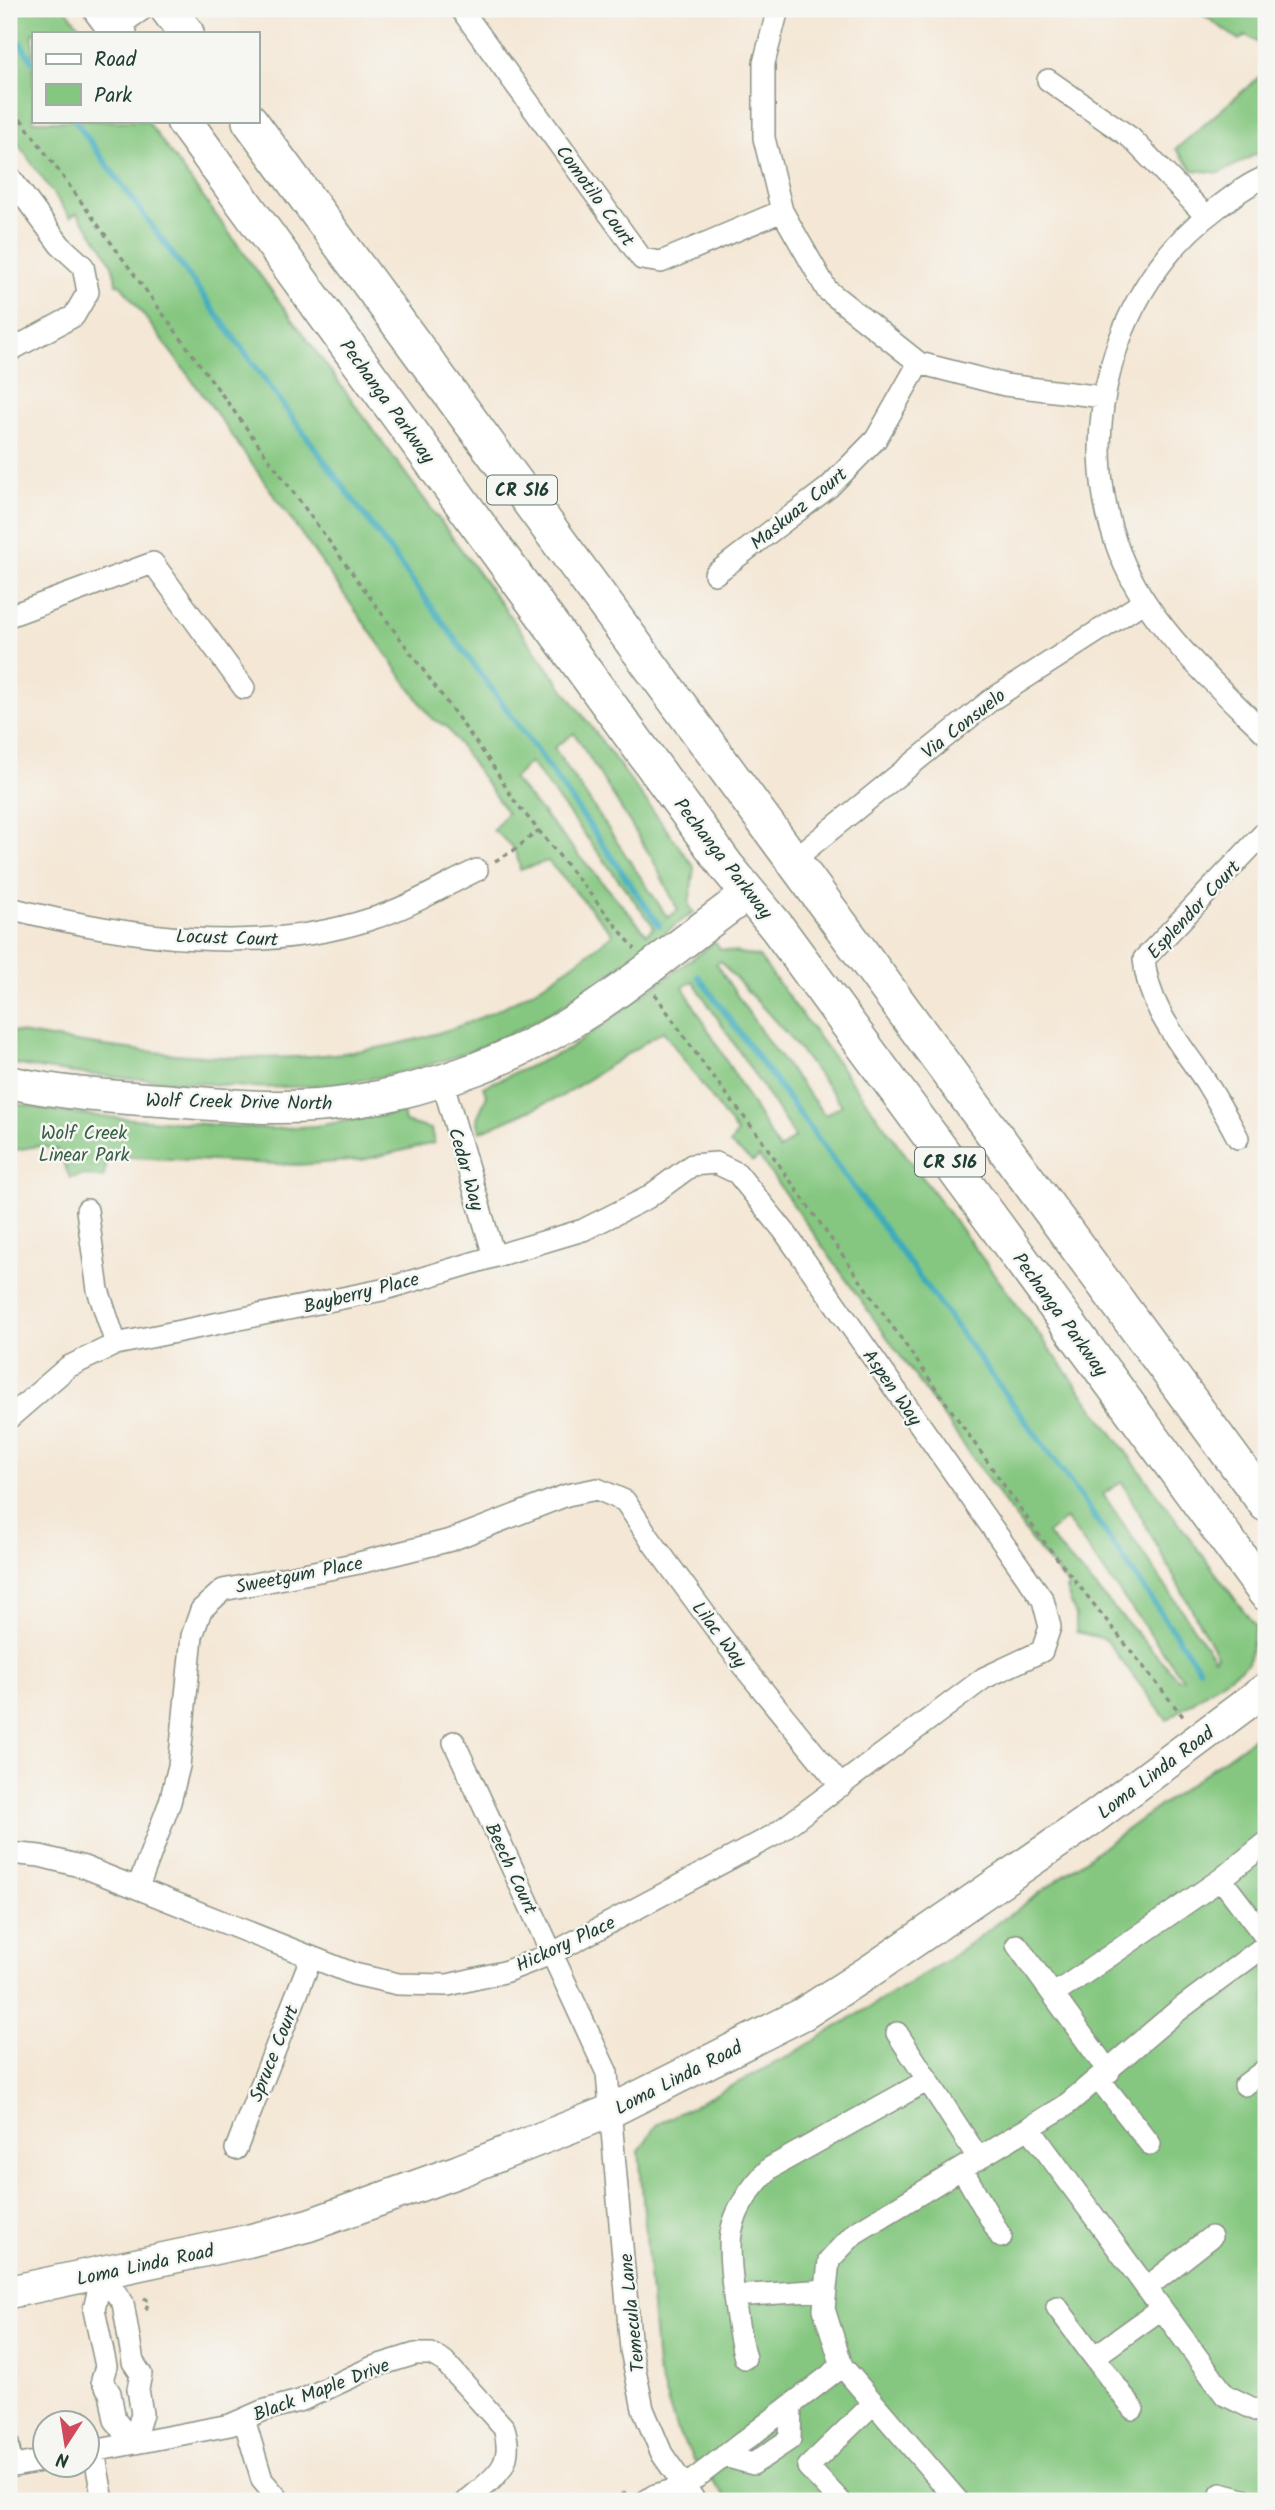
<svg xmlns="http://www.w3.org/2000/svg" width="1275" height="2510" viewBox="0 0 1275 2510" font-family="Kalam,sans-serif">
<style>
.green{fill:#85c780;stroke:#52825a;stroke-width:2;fill-rule:evenodd}
.lines{fill:none;stroke-linecap:round;stroke-linejoin:round}
.stream{stroke:#3cabbb;stroke-width:6}
.lane-casing{stroke:#8a9284;stroke-width:14}
.street-casing{stroke:#8a9284;stroke-width:24}
.secondary-casing{stroke:#8a9284;stroke-width:35}
.primary-casing{stroke:#8a9284;stroke-width:38}
.path{stroke:#8a9284;stroke-width:3.5;stroke-dasharray:5 5;stroke-linecap:butt}
.lane{stroke:#fff;stroke-width:10}
.street{stroke:#fff;stroke-width:21}
.secondary{stroke:#fff;stroke-width:32}
.primary{stroke:#fff;stroke-width:35}
.labels{text-anchor:middle;stroke-width:5;stroke-linejoin:round;paint-order:stroke}
.shield{fill:#f6f6f2;stroke:#60746d;stroke-width:2}
.shield-label{font-size:18px;font-weight:bold;fill:#1f3d34}
.street-label{font-size:19px;fill:#1f3d34;stroke:#f6f6f2}
.park-label{font-size:19px;fill:#386047;stroke:#f6f6f2}
</style>
<rect width="100%" height="100%" fill="#f6f6f2"/>
<filter id="ink" filterUnits="userSpaceOnUse"><feTurbulence type="fractalNoise" baseFrequency=".0143" numOctaves="2"/><feDisplacementMap in="SourceGraphic" scale="14" xChannelSelector="R" yChannelSelector="G"/><feConvolveMatrix kernelMatrix="1 2 1 2 8 2 1 2 1" color-interpolation-filters="sRGB"/></filter>
<filter id="wash" filterUnits="userSpaceOnUse"><feTurbulence type="fractalNoise" baseFrequency=".00686" numOctaves="4" result="noise"/><feDisplacementMap in="SourceGraphic" scale="28" xChannelSelector="R" yChannelSelector="G"/><feGaussianBlur stdDeviation="1.57" result="paint"/><feColorMatrix in="noise" values="0 0 0 0 0 0 0 0 0 0 0 0 0 0 0 0 0 1.4 0 .05"/><feComposite in="paint" operator="in"/></filter>
<g filter="url(#wash)">
<rect width="100%" height="100%" fill="#f4e7d5"/>
<!-- green -->
<path class="green" d="M9 9H66L84 33H33V121H147L694 867 689 905 694 912C645 946 599 986 546 1015 457 1066 354 1091 251 1087 228 1086 206 1083 183 1082 124 1078 67 1074 9 1063V1031C182 1061 378 1086 536 989 562 973 589 953 613 934L548 861 520 870C518 849 509 842 493 830L507 813 446 726 432 719 211 406 121 285 116 284C115 257 93 235 77 213L70 217 11 134 16 130 9 119ZM574 733 653 860 678 910 668 918 554 748ZM530 762 654 927 647 934 513 779Z
M1195 9H1266V48L1246 35 1239 40Z
M1266 71V149L1220 173 1193 170 1176 149Z
M715 942 720 949 759 957 1255 1626 1248 1663 1167 1720 1105 1639 1076 1632V1617L1066 1589 1069 1586 1031 1540 759 1157 753 1162 730 1144 737 1133 663 1031 562 1096 480 1132 477 1118 487 1096 483 1087 569 1049ZM720 961 786 1033 842 1105 825 1115 769 1043 716 964ZM693 981 795 1137 779 1150 683 987ZM1122 1482 1217 1655 1214 1658 1103 1494ZM1066 1519 1183 1679 1179 1680 1047 1534Z
M9 1102 52 1111 106 1117 273 1129 315 1126 403 1112 405 1122 431 1129 434 1143 362 1160 298 1165 109 1156 103 1178 82 1175 70 1178 58 1150 38 1146 9 1151Z
M1266 1729V2501H730L694 2460 676 2428 657 2368 639 2151 656 2125 789 2056 947 1960Z"/>
<g class="lines">
<!-- stream -->
<path class="stream" d="M9 27 33 62
M75 121 538 752 659 925
M698 976 1071 1483 1199 1668"/>
</g>
</g>
<g filter="url(#ink)">
<g class="lines">
<defs>
<path id="lane" d="M9 2421 17 2466"/>
<path id="street" d="M461 9 642 259 661 262 782 211
M778 9 764 63V138L782 211 827 290 919 363 1005 385 1103 397
M115 28 143 9
M1048 80 1131 138 1206 216
M9 176 60 245 83 266 88 292 74 316 9 351
M1266 177C1248 184 1233 196 1217 208 1113 285 1072 434 1120 554 1148 625 1213 682 1266 734
M715 574 829 487 876 439 919 363
M9 616 153 563 244 688
M792 861 991 700 1145 601
M9 908C125 937 255 957 371 919 408 908 442 887 477 870
M442 1080 494 1256
M1238 1138C1228 1119 1217 1100 1206 1082 1180 1043 1148 1008 1144 959L1266 831
M87 1210 98 1290 116 1344
M9 1418 68 1367 116 1344 382 1290 583 1230 647 1198 692 1165 716 1163 737 1173 784 1231 1043 1600 1050 1627 1042 1651 984 1678 776 1834 551 1954 504 1972 448 1985 398 1984 354 1974 84 1867 40 1856 9 1853
M454 1742 607 2073 631 2350 643 2409 662 2454 695 2501
M1221 1879 1266 1843
M138 1887 170 1802 179 1766 192 1636 201 1610 223 1590 359 1563 451 1540 567 1495 597 1489 625 1501 650 1539 743 1666 841 1786
M1017 1945 1109 2072
M1053 1995 1221 1879 1266 1938
M897 2033 979 2159
M1099 2079 1150 2144
M1245 2085 1266 2069
M1030 2129 1225 2395 1266 2415
M236 2149 311 1958
M962 2169 1001 2237
M102 2274 123 2303 133 2362 141 2374 138 2389 142 2414 133 2443
M102 2274 94 2310 106 2366 102 2380 110 2393 115 2420 133 2443
M1146 2288 1211 2237
M735 2296 826 2290
M1057 2307 1094 2357
M745 2358C738 2333 727 2257 731 2233 736 2207 752 2186 770 2168L928 2080
M842 2366 824 2309 829 2260 855 2233 1065 2106 1176 2012 1266 1945
M1133 2409 1094 2357 1161 2309
M244 2419 262 2480 280 2501
M94 2451 103 2501
M88 2452 230 2425 262 2411 302 2400 373 2367 415 2354H431L444 2361 504 2428C516 2467 493 2478 467 2501
M724 2456 753 2464 790 2439 791 2405
M9 2467 46 2460
M1221 2494 1247 2501
M646 2501 655 2495 684 2487 842 2366 958 2501
M840 2501 808 2467 873 2404"/>
<path id="secondary" d="M9 1082C58 1093 110 1097 161 1100 223 1105 289 1112 351 1102 435 1089 520 1057 591 1010 645 974 696 931 749 893
M9 2292 248 2241 309 2225 459 2171 613 2110 803 2014 873 1969 1093 1818 1266 1689"/>
<path id="primary" d="M101 9 119 33
M168 9 186 33
M184 121 727 867 776 926 1266 1593
M250 121 1266 1504"/>
</defs>
<!-- lane casing -->
<use href="#lane" class="lane-casing"/>
<!-- street casing -->
<use href="#street" class="street-casing"/>
<!-- secondary casing -->
<use href="#secondary" class="secondary-casing"/>
<!-- primary casing -->
<use href="#primary" class="primary-casing"/>
<!-- path -->
<path class="path" d="M9 103 491 763 513 799 635 949
M495 861 513 851 539 830
M655 994 704 1065 761 1139 1041 1538 1185 1719
M144 2298 149 2301 145 2312
M614 2501 626 2492"/>
<!-- lane -->
<use href="#lane" class="lane"/>
<!-- street -->
<use href="#street" class="street"/>
<!-- secondary -->
<use href="#secondary" class="secondary"/>
<!-- primary -->
<use href="#primary" class="primary"/>
</g>
</g>
<g class="labels">
<!-- shield labels -->
<g class="shield">
<rect x="487" y="475.5" width="70" height="29" rx="5"/>
<rect x="915" y="1147.5" width="70" height="29" rx="5"/>
</g>
<g class="shield-label">
<text x="522" y="496">CR S16</text>
<text x="950" y="1168">CR S16</text>
</g>
<!-- street labels -->
<g class="street-label">
<text transform="translate(596 195) rotate(54)" y="7">Comotilo Court</text>
<text transform="translate(388 401) rotate(54)" y="7">Pechanga Parkway</text>
<text transform="translate(798 508) rotate(-39)" y="7">Maskuaz Court</text>
<text transform="translate(963 723) rotate(-38)" y="7">Via Consuelo</text>
<text transform="translate(724 858) rotate(52)" y="7">Pechanga Parkway</text>
<text transform="translate(1193 909) rotate(-47)" y="7">Esplendor Court</text>
<text transform="translate(227 937) rotate(2)" y="7">Locust Court</text>
<text transform="translate(239 1101) rotate(1)" y="7">Wolf Creek Drive North</text>
<text transform="translate(467 1169) rotate(74)" y="7">Cedar Way</text>
<text transform="translate(361 1292) rotate(-14)" y="7">Bayberry Place</text>
<text transform="translate(1061 1314) rotate(54)" y="7">Pechanga Parkway</text>
<text transform="translate(893 1387) rotate(55)" y="7">Aspen Way</text>
<text transform="translate(299 1574) rotate(-11)" y="7">Sweetgum Place</text>
<text transform="translate(720 1634) rotate(53)" y="7">Lilac Way</text>
<text transform="translate(1155 1772) rotate(-37)" y="7">Loma Linda Road</text>
<text transform="translate(512 1868) rotate(65)" y="7">Beech Court</text>
<text transform="translate(565 1943) rotate(-25)" y="7">Hickory Place</text>
<text transform="translate(273 2053) rotate(-68)" y="7">Spruce Court</text>
<text transform="translate(678 2077) rotate(-27)" y="7">Loma Linda Road</text>
<text transform="translate(145 2264) rotate(-12)" y="7">Loma Linda Road</text>
<text transform="translate(631 2313) rotate(-96)" y="7">Temecula Lane</text>
<text transform="translate(321 2389) rotate(-21)" y="7">Black Maple Drive</text>
</g>
<!-- park labels -->
<g class="park-label">
<text x="84" y="1139">Wolf Creek<tspan x="84" dy="22">Linear Park</tspan></text>
</g>
</g>
<!-- margin -->
<rect width="1275" height="2510" fill="none" stroke="#f6f6f2" stroke-width="35"/>
<!-- legend -->
<rect x="32" y="32" width="228" height="91" fill="#f6f6f2" stroke="#a0aca6" stroke-width="2"/>
<rect x="46" y="54" width="35" height="10" fill="#ffffff" stroke="#a0aca6" stroke-width="2"/>
<text x="94" y="66" font-size="21" fill="#1f3d34">Road</text>
<rect x="46" y="84" width="35" height="21" fill="#85c780" stroke="#a0aca6" stroke-width="2"/>
<text x="94" y="102" font-size="21" fill="#1f3d34">Park</text>
<!-- north arrow -->
<g transform="translate(66 2444) rotate(192)"><circle r="33" fill="#f6f6f2" stroke="#a0aca6" stroke-width="2"/>
<path d="M0-5L12 26L0 18L-12 26Z" fill="#d1495b"/>
<text y="-10" font-size="19" font-weight="bold" text-anchor="middle" fill="#1f3d34">N</text>
</g>
</svg>
